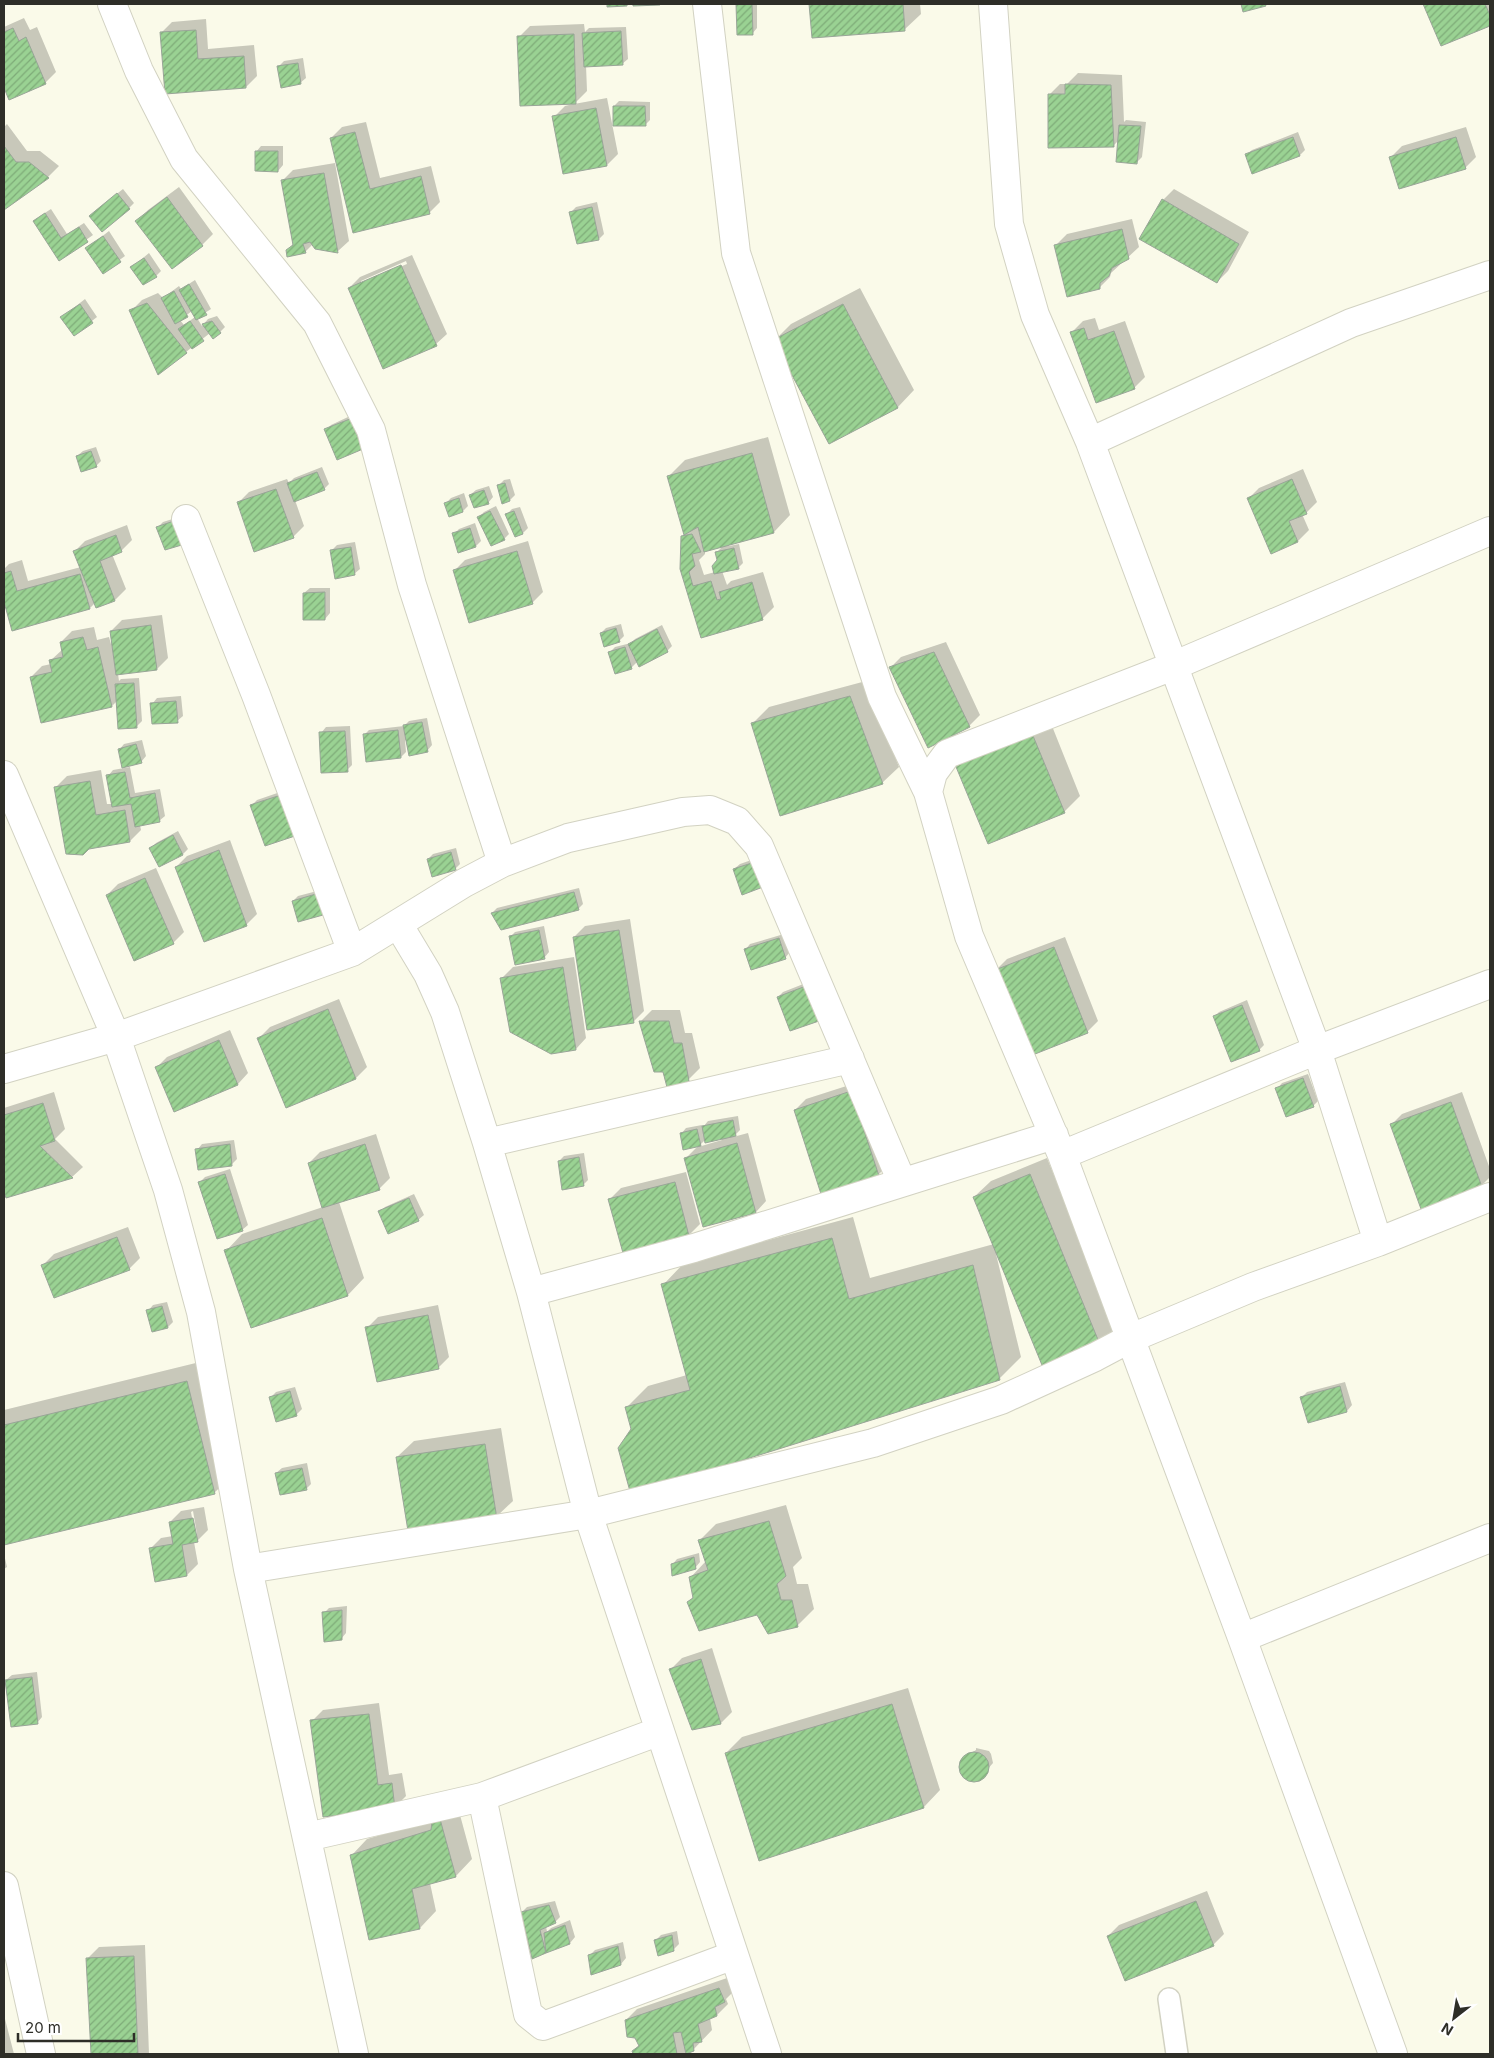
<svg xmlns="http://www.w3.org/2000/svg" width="1494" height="2058" viewBox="0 0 1494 2058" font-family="Inter,sans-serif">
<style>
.shadow{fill:#0003;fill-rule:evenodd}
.building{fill:url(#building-hatch);stroke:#99a598}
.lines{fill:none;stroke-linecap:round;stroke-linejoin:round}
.lane-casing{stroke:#d2d2c2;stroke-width:24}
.street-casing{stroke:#d2d2c2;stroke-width:30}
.lane{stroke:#fff;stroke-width:21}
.street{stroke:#fff;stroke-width:28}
</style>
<defs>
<pattern id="building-hatch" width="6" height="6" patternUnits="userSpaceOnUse" patternTransform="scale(1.25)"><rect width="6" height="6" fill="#9ad293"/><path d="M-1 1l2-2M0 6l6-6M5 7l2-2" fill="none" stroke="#7eab78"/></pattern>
</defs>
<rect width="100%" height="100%" fill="#fafae9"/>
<!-- shadow -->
<path class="shadow" d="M737 4H757V28L752 34H738Z
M810 4H920L921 14 904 30 813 36Z
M1424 4H1490V24L1442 44Z
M24 18 30 30 37 27 56 72 45 83 10 98 4 85V27Z
M206 19 208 49 254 45 257 76 246 87 166 93 161 33 172 22Z
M584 24 585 32 589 28 626 27 628 59 622 64 586 65 587 91 574 104 607 98 618 154 607 165 554 117 565 106 573 104 572 103 519 37 530 26Z
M303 58 306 78 300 83 279 66 284 61Z
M1078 73 1122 75 1124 122 1126 120 1146 122 1142 157 1137 162 1119 140 1113 146 1049 95 1060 84H1067Z
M619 101 650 102V120L645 125 614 106Z
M366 122 380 178 431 166 440 202 429 213 354 231 331 138 342 127Z
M7 124 27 151H40L59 166 48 177 4 209V127Z
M1466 127 1476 157 1465 168 1391 157 1402 146Z
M1298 132 1305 150 1300 155H1246L1252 150Z
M261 146H283V165L278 171 256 152Z
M335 163 349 241 338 251 313 244 305 252 287 250 293 244 282 181 293 170Z
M179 187 213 234 202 245 172 268 137 221 148 210Z
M123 189 134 203 129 208 95 211Z
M1174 189 1249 232 1228 271 1217 282 1163 200Z
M597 202 604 234 599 239 571 212 576 207Z
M51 209 67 234 84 223 93 235 59 259 40 216Z
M1132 219 1139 247 1111 273 1110 277 1099 288 1056 245 1067 234Z
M109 231 125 256 103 272 87 248Z
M149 253 161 271 156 276 132 267Z
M412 255 447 334 436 344 349 288 360 277ZM406 261 407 264 361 283V281Z
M195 280 211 309 197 318 202 326 208 319 217 316 225 327 220 332 210 333 186 352 131 311 142 300 158 293 163 298 179 286 181 289ZM192 311 195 317 184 325 180 320Z
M860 288 914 390 898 407 829 443 775 340 791 324Z
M85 299 97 317 74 335 62 317Z
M1095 318 1099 330 1125 321 1145 377 1134 388 1072 332 1083 321Z
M348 417 361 447 326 430 331 425Z
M768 437 790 515 774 532 728 544 729 546 739 544 743 563 738 568 722 571 727 585 731 581 763 572 774 607 763 618 702 637 681 569 682 537 685 534 669 476 685 460ZM724 545 716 553 718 561 715 572 704 575 699 560 705 554V550Z
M96 447 101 461 96 466 77 456 83 451Z
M322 467 329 484 324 489 295 500 304 526 293 537 238 503 249 492 287 479 289 483 294 478Z
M1303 469 1317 502 1306 513 1302 514 1309 530 1298 541 1271 552 1248 499 1259 488Z
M510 479 515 495 510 500 499 485 504 480Z
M489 486 493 497 488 503 470 495 476 490Z
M464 493 468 506 463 511 446 503 451 498Z
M496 506 509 534 504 539 479 517 484 512Z
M520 507 528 528 523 533 507 514 512 509Z
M182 516 190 538 158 527 163 522Z
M475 523 481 541 476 546 454 534 459 529Z
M127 525 132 540 121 551 112 554 126 589 115 600 97 607 95 603 90 608 13 630 4 597V569L9 564 22 560 28 581 81 567 74 552 85 541Z
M528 541 543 592 532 603 454 571 465 560Z
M355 542 360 569 354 574 332 550 337 545Z
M310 588H330V613L325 619 304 593Z
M162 615 168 658 157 669 118 674 119 681 121 679 139 678 142 721 136 727 117 701 112 706 31 677 42 666 51 664 50 661 63 649 61 642 72 631 94 627 97 640 109 637 111 644 112 643 111 631 122 620Z
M621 624 624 636 619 641 601 633 606 628Z
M662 625 672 646 667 651 638 661 631 668 610 652 615 647 631 643 635 639Z
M946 642 980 715 969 726 890 668 901 657Z
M866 681 899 767 882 783 752 724 769 707Z
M181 696 183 716 177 721 152 704 157 698Z
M1048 716 1080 796 1064 812 972 746Z
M427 718 432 745 427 751 405 740 406 752 401 757 364 735 369 730 404 726 409 721Z
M350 726 352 765 347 770 321 733 326 727Z
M142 740 146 756 141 762 119 750 124 744Z
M130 767 135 793 160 789 165 816 159 821 140 825 141 830 130 841 89 848 56 787 67 776 101 770 107 804H112L108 776 113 770Z
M289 789 266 844 252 805 257 800Z
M178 831 188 849 183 854 159 866 151 848 156 843Z
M230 840 257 914 246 925 176 867 187 856Z
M456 848 460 864 455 869 428 859 433 854Z
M760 857 768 881 734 869 740 864Z
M156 868 184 932 173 943 107 895 118 884Z
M579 888 583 904 578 909 492 913 497 908Z
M321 890 327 909 322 914 293 901 298 896Z
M630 919 644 1011 633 1022 574 937 585 926Z
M544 926 549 952 544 958 510 937 515 932Z
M784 934 790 952 785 958 745 950 750 944Z
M1065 937 1098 1021 1087 1032 996 970 1007 959Z
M574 957 586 1038 576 1049 502 978 513 967Z
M811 981 791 1030 778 997 783 992Z
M339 999 367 1067 356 1078 259 1038 270 1027Z
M1247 1000 1264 1045 1259 1050 1214 1017 1219 1012Z
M652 1010H680L685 1033H692L700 1068 688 1080 664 1071 641 1021Z
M230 1030 248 1073 238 1084 175 1110 156 1068 167 1057Z
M1308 1074 1318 1101 1313 1106 1277 1089 1282 1083Z
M862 1081 889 1164 878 1175 795 1110 806 1099Z
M54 1092 65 1129 55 1139 83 1167 72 1177 7 1197 4 1187V1108Z
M1462 1092 1490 1169V1177L1481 1186 1391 1125 1402 1114Z
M738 1116 740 1130 733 1137 748 1133 766 1201 756 1212 686 1158 699 1145 681 1134 686 1128 702 1125 703 1127 708 1121ZM722 1138V1140L698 1147 706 1139Z
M376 1134 390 1178 379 1189 339 1202 364 1278 348 1295 251 1326 226 1251 242 1234 323 1207 309 1163 320 1152Z
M234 1140 237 1159 232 1164 199 1169 197 1150 202 1144Z
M584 1153 588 1180 583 1185 559 1161 564 1156Z
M1047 1158 1117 1329 1101 1346 998 1253 996 1254 1021 1357 1000 1378 633 1429 626 1408 648 1386 687 1375 663 1285 684 1263 853 1217 870 1278 994 1244 974 1197 991 1181Z
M230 1169 248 1225 242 1230 200 1182 205 1177Z
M686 1172 700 1224 689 1235 610 1199 621 1188Z
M414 1194 424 1215 418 1220 380 1212 385 1207Z
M128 1227 140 1258 129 1269 43 1265 54 1254Z
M167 1302 173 1322 168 1327 153 1331 148 1311 153 1305Z
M438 1305 449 1357 438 1368 367 1328 378 1317Z
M208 1360 236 1472 214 1493 4 1544V1410Z
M1345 1382 1352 1405 1347 1411 1302 1397 1307 1392Z
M295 1387 302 1409 296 1415 270 1398 276 1392Z
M501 1428 513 1501 496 1517 397 1457 414 1441Z
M307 1463 311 1484 306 1489 276 1473 282 1468Z
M786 1505 802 1558 793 1567 797 1584H808L814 1609 797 1626 758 1614 688 1602 694 1596 690 1578 706 1561 700 1540 716 1524Z
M204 1507 208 1530 197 1541 194 1542 198 1564 187 1575 150 1549 161 1538 173 1536 170 1522 181 1511ZM193 1511 197 1534H195L191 1512Z
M699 1553 700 1562 695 1568 672 1565 677 1559Z
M4 1554 7 1567 4 1569Z
M347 1606 346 1633 341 1639 324 1613 329 1608Z
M712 1648 732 1712 721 1723 692 1729 671 1669 682 1658Z
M37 1672 42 1717 37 1723 6 1680 12 1675Z
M908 1688 940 1790 924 1807 760 1860 726 1753 742 1737Z
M379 1703 389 1775 402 1773 406 1796 395 1807 312 1721 323 1710Z
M976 1748 989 1751 991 1754 993 1763 979 1779 970 1781 963 1775 960 1768 962 1759 976 1750Z
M457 1804 472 1859 456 1876 430 1883 436 1911 420 1928 351 1856 367 1839 439 1818Z
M1207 1891 1224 1934 1213 1945 1108 1936 1119 1925Z
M555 1901 560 1917 555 1922 546 1926 547 1932 551 1928 570 1920 575 1937 570 1943 533 1958 522 1912 527 1907Z
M677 1931 679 1944 673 1950 656 1940 661 1935Z
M623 1942 626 1958 621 1964 592 1973 590 1955 595 1950Z
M145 1945 149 2054H92L88 1958 99 1947Z
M730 1977 735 1990 726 1999 728 2004 717 2015 710 2018 712 2030 693 2050 684 2054H635L633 2051 640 2044 626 2020 637 2009Z
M4 2015 14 2054H4Z"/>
<!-- building -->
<path class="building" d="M607 4H627V6L607 7Z
M633 4H660V5L633 6Z
M736 4H752L753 35H737Z
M809 4H903L905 31 812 38Z
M1241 4H1265L1266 6 1243 12Z
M1423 4H1485L1490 15V26L1441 46Z
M13 28 19 41 26 37 46 84 9 100 4 88V32Z
M196 30 198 59 244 56 246 88 165 94 160 32Z
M621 31 623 65 584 67 582 33Z
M574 34 576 104 520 106 517 36Z
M298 63 301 84 281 88 277 66Z
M1065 84 1111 85 1114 147 1048 148V94H1065Z
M613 106H645L646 126H613Z
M596 108 607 166 563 174 552 116Z
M1119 125 1141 126 1137 164 1116 162Z
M355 132 370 189 421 176 430 214 353 233 330 138Z
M1293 137 1300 156 1252 174 1245 154Z
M1456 137 1466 169 1399 189 1389 157Z
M4 146 16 162H29L49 178 4 210Z
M255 151H278V172L255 171Z
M324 173 338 253 315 249 310 242 303 244 306 253 287 257 286 250 293 245 281 180Z
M117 193 130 209 102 232 89 216Z
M167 197 203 246 172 269 135 221Z
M1162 199 1239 244 1217 283 1139 239Z
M592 207 599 240 577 244 569 212Z
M45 213 61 238 79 227 88 242 59 261 33 221Z
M1122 229 1129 259 1112 268 1109 276 1100 283V289L1067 297 1054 245Z
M103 236 121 262 103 274 85 248Z
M144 258 157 277 143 285 130 267Z
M401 265 437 346 383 369 348 288Z
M189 284 207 315 196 320 179 290Z
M174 291 188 317 175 324 161 298Z
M147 303 187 353 158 375 129 310Z
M80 304 93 323 74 336 60 317Z
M843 304 898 408 829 444 773 340Z
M190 321 204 341 192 349 178 329Z
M212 321 221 333 213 339 202 324Z
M1084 328 1088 340 1114 331 1135 389 1096 403 1070 332Z
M350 419 363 449 337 460 324 429Z
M91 451 97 467 81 472 76 456Z
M752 453 774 533 704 552 698 527 684 535 667 476Z
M317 472 325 490 294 502 287 483Z
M1292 479 1307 514 1289 521 1298 542 1271 554 1247 498Z
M505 483 510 501 502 504 497 485Z
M276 489 294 538 254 552 237 502Z
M484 490 489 504 474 508 469 495Z
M459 498 463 512 449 517 444 503Z
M490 511 505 540 491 546 477 517Z
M514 511 523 534 515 537 505 514Z
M177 520 185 544 165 550 156 527Z
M470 528 476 547 458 553 452 533Z
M692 534 701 552 692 554 695 566 689 572 693 586 711 581 717 600 721 599 719 592 752 582 763 620 701 638 680 569 681 536Z
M116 535 122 552 100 561 115 601 96 608 73 551Z
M351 547 355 575 335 579 330 550Z
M734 548 739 569 714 574 712 566 717 560 715 552Z
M517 551 533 604 469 623 453 570Z
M11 571 17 591 80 574 90 609 12 631 4 602V573Z
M325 592V620H303V593Z
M151 625 157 670 116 675 110 631Z
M616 628 620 642 604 647 600 633Z
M657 629 668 652 639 667 628 644Z
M83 637 87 650 98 647 112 707 41 723 30 677 52 672 49 660 63 657 60 642Z
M625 647 632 669 615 674 608 652Z
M934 652 970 727 928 748 889 667Z
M134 683 137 728 118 729 115 684Z
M850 696 883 784 780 816 751 723Z
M176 701 178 723 152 724 150 703Z
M422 722 428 752 409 756 403 725Z
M398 730 401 758 366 762 363 734Z
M345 731 348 772 321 773 319 732Z
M1031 731 1065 813 988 844 954 762Z
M136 744 142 763 122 768 118 749Z
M125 772 130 798 155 793 160 822 135 827 131 804 112 807 106 775Z
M90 781 96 815 125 810 130 842 89 849 83 855 66 854 54 787Z
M284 794 298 835 265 846 250 805Z
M173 835 183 855 159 867 149 848Z
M219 850 247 926 204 942 175 867Z
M451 852 456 870 432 877 427 859Z
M755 862 763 887 742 895 733 869Z
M145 878 174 944 134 961 106 895Z
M574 892 579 910 501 930 491 913Z
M316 894 323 915 298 922 292 901Z
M539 930 545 959 515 965 509 936Z
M619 930 634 1023 587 1030 573 937Z
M779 938 786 959 751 970 744 949Z
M1054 947 1088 1033 1030 1056 995 970Z
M563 967 576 1050 551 1054 510 1032 500 978Z
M806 986 819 1021 790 1031 777 997Z
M1242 1005 1260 1051 1231 1062 1213 1016Z
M328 1009 356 1079 286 1108 257 1038Z
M639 1021H669L674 1043H682L689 1081 668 1091 663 1072H654Z
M219 1040 238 1085 174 1112 155 1067Z
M1303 1078 1314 1107 1286 1117 1275 1088Z
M851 1091 879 1176 821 1194 794 1110Z
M1451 1102 1482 1187 1421 1209 1390 1124Z
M43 1103 55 1141 40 1146 73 1178 6 1198 4 1192V1115Z
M733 1120 736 1136 705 1143 702 1126Z
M697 1129 701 1146 683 1150 680 1133Z
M737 1143 756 1213 703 1227 684 1158Z
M230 1144 232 1166 198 1170 195 1149Z
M365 1144 380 1190 322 1208 308 1163Z
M579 1157 584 1186 562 1190 558 1161Z
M225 1174 243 1231 217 1239 198 1182Z
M1030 1174 1101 1347 1044 1370 973 1197Z
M675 1182 689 1236 623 1253 608 1199Z
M409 1198 419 1221 388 1234 378 1211Z
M322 1218 348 1296 251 1328 224 1250Z
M117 1237 130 1270 54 1298 41 1265Z
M832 1238 849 1299 973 1265 1000 1380 631 1495 618 1448 631 1429 625 1407 690 1390 661 1284Z
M162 1306 168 1328 152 1332 146 1310Z
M428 1315 439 1369 377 1382 365 1327Z
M187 1381 215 1494 4 1545V1425Z
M1340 1386 1347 1412 1308 1423 1300 1397Z
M290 1391 297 1416 276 1422 269 1397Z
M485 1444 497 1519 408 1531 396 1457Z
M302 1468 307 1490 280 1495 275 1473Z
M193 1518 198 1542 182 1545 187 1576 155 1582 149 1548 173 1544 169 1522Z
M769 1521 786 1576 777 1584 781 1600H792L798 1627 768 1634 757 1615 699 1631 687 1602 693 1598 689 1577 708 1570 698 1540Z
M694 1557 696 1569 672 1576 671 1564Z
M342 1610V1640L324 1642 322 1612Z
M701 1659 721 1724 692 1730 669 1669Z
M32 1677 38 1724 11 1727 5 1680Z
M892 1704 924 1808 759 1861 725 1753Z
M369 1714 378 1785 392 1783 395 1809 323 1817 310 1720Z
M959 1767a15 15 0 1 1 30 0a15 15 0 1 1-30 0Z
M440 1819 456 1877 412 1889 420 1929 369 1940 350 1855 431 1830 432 1822Z
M1196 1901 1214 1946 1125 1981 1107 1936Z
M549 1905 556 1923 540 1930 546 1953 532 1959 521 1912Z
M565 1925 570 1944 546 1953 544 1933Z
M672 1935 674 1951 658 1956 654 1940Z
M618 1946 621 1965 591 1975 588 1955Z
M134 1956 138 2054H91L86 1958Z
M719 1988 725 2002 715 2007 717 2016 698 2024 702 2042 693 2043 694 2051 686 2054 681 2032 673 2033 677 2054H633L632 2051 639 2046 635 2038 627 2037 625 2020Z"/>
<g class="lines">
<defs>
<path id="lane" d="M1169 1999 1177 2054"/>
<path id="street" d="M112 4 139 71 184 159 317 323 371 430 412 585 502 863
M707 4 736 253 882 697 928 792
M993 4 1009 224 1035 315 1090 442 1317 1050 1378 1242
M1090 442 1351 323 1490 275
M186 519 256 695 352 952
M4 775 116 1037 168 1190 201 1312 248 1569 354 2054
M398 924 428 974 445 1012 487 1143 531 1292 588 1514 767 2054
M4 1069 116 1037 352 952 464 883 502 863 568 838 683 812 710 810 737 821 759 846 902 1182
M487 1143 850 1059
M1062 1155 1317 1050 1490 984
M531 1292 694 1248 1054 1135
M248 1569 588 1514 873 1443 1001 1400 1095 1357 1129 1339 1253 1287 1378 1242 1490 1197
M1242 1638 1490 1538
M482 1797 528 2014 543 2026 734 1955
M307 1837 482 1797 660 1731
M4 1886 41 2054
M1393 2054 1242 1638 1062 1155 969 936 928 792 933 773 947 754 1173 666 1490 531"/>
</defs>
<!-- lane casing -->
<use href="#lane" class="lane-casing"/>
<!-- street casing -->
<use href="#street" class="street-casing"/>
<!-- lane -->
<use href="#lane" class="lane"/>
<!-- street -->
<use href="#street" class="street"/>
</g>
<!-- border -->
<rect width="1494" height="2058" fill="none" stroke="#2e2e28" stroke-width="10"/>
<!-- north arrow -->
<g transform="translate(1454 2018) rotate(211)" stroke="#ffffff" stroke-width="4" paint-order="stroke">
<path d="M0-4L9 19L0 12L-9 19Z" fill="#2e2e28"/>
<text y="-8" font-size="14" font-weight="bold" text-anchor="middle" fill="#2e2e28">N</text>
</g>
<!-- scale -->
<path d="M18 2033v8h116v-8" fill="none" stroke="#2e2e28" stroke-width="2.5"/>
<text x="25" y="2033" font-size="15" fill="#2e2e28" stroke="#ffffff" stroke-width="4" paint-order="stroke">20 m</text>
</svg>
